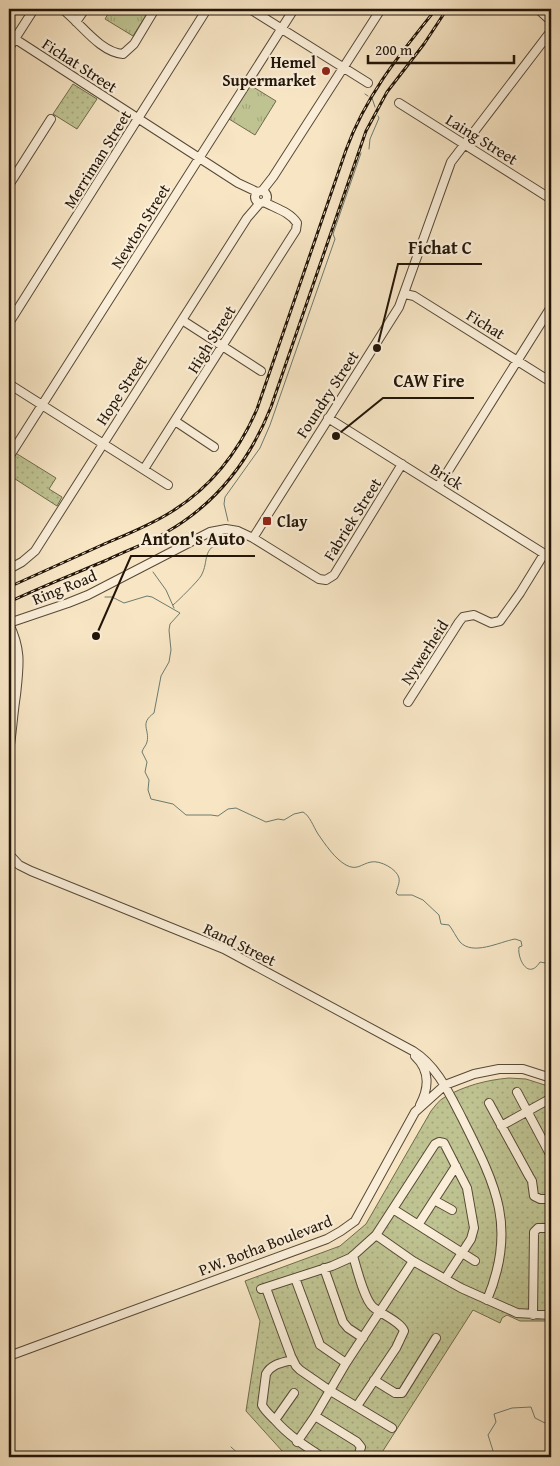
<svg xmlns="http://www.w3.org/2000/svg" width="560" height="1466" viewBox="0 0 560 1466" font-family="'Gentium Book Plus',serif">
<style>
.grass{fill:url(#grass-dots);stroke:#706c4d}
.park{fill:url(#park-tufts);stroke:#706c4d}
.lines{fill:none;stroke-linecap:round;stroke-linejoin:round}
.stream{stroke:#6c7b6f;stroke-width:1}
.minor-casing{stroke:#574937;stroke-width:10}
.minor{stroke:#faeed9;stroke-width:8}
.rail-casing{stroke:#221508;stroke-width:3}
.rail{stroke:#faeed9;stroke-width:1;stroke-dasharray:4;stroke-linecap:butt}
.poi-dot{fill:#8f2418;stroke:#faeed9;stroke-width:2}
.labels{text-anchor:middle;stroke-width:4.5;stroke-linejoin:round;paint-order:stroke}
.poi-label{font-size:16px;font-weight:bold;fill:#221508;stroke:#faeed9;text-anchor:end}
.street-label{font-size:16px;fill:#221508;stroke:#faeed9}
.leader{fill:none;stroke:#221508;stroke-width:2}
.callout-dot{fill:#221508;stroke:#faeed9;stroke-width:2}
.callout-label{font-size:18px;text-anchor:middle;font-weight:bold;fill:#221508;stroke:#faeed9;stroke-width:4.5;stroke-linejoin:round;paint-order:stroke}
</style>
<defs>
<pattern id="grass-dots" width="8" height="8" patternUnits="userSpaceOnUse" patternTransform="scale(1.25)"><rect width="8" height="8" fill="#bfc392"/><path d="M2 2h.1M6 6h.1" fill="none" stroke="#a4a77c" stroke-width="1.8" stroke-linecap="round"/></pattern>
<pattern id="park-tufts" width="24" height="20" patternUnits="userSpaceOnUse" patternTransform="scale(1.25)"><rect width="24" height="20" fill="#bfc392"/><path d="M3 7l-1-3M5 7V3M7 7l1-3M15 17l-1-3M17 17v-4M19 17l1-3" fill="none" stroke="#a4a77c"/></pattern>
</defs>
<rect width="100%" height="100%" fill="#f7e5c4"/>
<filter id="stains"><feTurbulence type="fractalNoise" baseFrequency=".004" numOctaves="4"/><feColorMatrix values="0 0 0 0 .2 0 0 0 0 .09 0 0 0 0 .02 0 0 0 .5 -.17"/></filter>
<radialGradient id="worn" r=".72"><stop offset=".6" stop-color="#630" stop-opacity="0"/><stop offset="1" stop-color="#630" stop-opacity=".3"/></radialGradient>
<!-- grass -->
<path class="grass" d="M73 84 97 99 77 129 53 114Z
M14 452 56 478 49 489 62 497 57 506 9 475V461Z
M509 1078 526 1079 551 1087V1321H520L507 1315 502 1318 500 1323 473 1310 379 1457H292L283 1452 246 1411 260 1321 245 1281 340 1246 366 1224 431 1111C435 1106 439 1100 445 1097 464 1086 486 1080 509 1078Z"/>
<!-- park -->
<path class="park" d="M111 9H150L133 36 105 19Z
M250 85 276 101 255 135 229 119Z"/>
<g class="lines">
<!-- stream -->
<path class="stream" d="M365 94 368 96
M372 98 375 107
M369 149 370 139 379 118 378 116
M228 521 224 504 225 497 260 448 270 425 335 239 333 234 361 153
M153 572 166 590 174 608
M105 597H112L124 603 147 596 152 597 180 613 170 624 169 630 171 650 169 662 161 676 154 713C139 724 150 729 147 742 146 746 143 748 142 752L147 762 145 772 149 780 148 790 151 799 173 804 186 815H211L218 816 228 809 236 808 266 822 278 819 284 820 294 814 303 812C310 816 313 826 318 834 325 844 335 859 346 865 357 871 361 864 371 862 380 860 397 869 399 878 400 883 397 888 396 893L398 895H412L423 900 439 915 441 924 449 925C453 930 456 937 460 942 473 956 499 942 515 939L521 941 522 946 519 947C517 958 528 981 540 962L551 964
M173 605C178 601 198 581 201 576 210 560 200 549 224 541
M231 1447 242 1457
M495 1457 488 1435 496 1422 494 1414 512 1408 531 1407 535 1418 551 1426"/>
<defs>
<path id="minor" d="M62 9C80 22 99 52 123 54L134 44 155 9
M250 9 368 83
M538 9 551 21
M76 22 85 9
M9 35 238 183 257 192
M9 48 34 9
M399 103 551 199
M9 185 51 119
M255 197a6 6 0 1 1 12 0a6 6 0 1 1-12 0Z
M262 191 273 177 381 9
M405 294 414 296 551 382
M182 320 261 371
M9 323 207 9
M9 384 168 485
M328 418 551 558
M175 421 214 447
M9 457 294 9
M144 469 296 230 297 223C290 212 275 208 264 202
M438 487 551 307
M253 538 399 307 451 162 551 31
M9 569 22 562 35 551 247 218 260 203
M9 623 68 603 88 595 210 532 226 529 238 531 253 538 319 579 326 580 334 575 402 464
M9 624C22 650 19 666 16 695 13 714 12 733 9 752
M9 645 15 685
M408 702 459 622 463 617 474 615 491 623 500 621 520 593 544 554
M9 854 19 865 31 871 224 949 413 1051C437 1066 449 1093 462 1118 495 1184 518 1226 487 1300
M415 1056C430 1070 429 1088 420 1105
M517 1092 551 1156
M489 1103 529 1176 532 1181 534 1196 540 1199H551
M501 1126 546 1101 551 1100
M434 1200 452 1210
M393 1209 475 1261
M418 1225 456 1166
M376 1235 413 1261 461 1288 517 1313 551 1315
M353 1256C357 1269 364 1299 373 1307 381 1314 401 1322 404 1331L396 1348 357 1406
M324 1268 343 1322 348 1328 363 1338
M295 1278 320 1345 346 1363
M266 1288 291 1356 296 1366 300 1370 329 1390 392 1428
M261 1289 332 1266 350 1258 356 1253 376 1235 435 1144 439 1142 444 1143 446 1147 467 1188 474 1228 471 1239 445 1279
M533 1315 534 1232 538 1228H551
M9 1356 327 1239 341 1231 355 1221 415 1112 445 1085 474 1074 499 1069H523L551 1078
M292 1360C282 1363 271 1364 266 1374L262 1405C265 1411 270 1415 275 1420 289 1436 305 1446 322 1457
M374 1380 395 1393H402L436 1338
M315 1416 357 1442 361 1447 358 1457
M275 1420 294 1393
M297 1442 315 1416 346 1363 413 1261"/>
</defs>
<!-- minor casing -->
<use href="#minor" class="minor-casing"/>
<!-- minor -->
<use href="#minor" class="minor"/>
<defs>
<path id="rail" d="M9 587C40 573 71 559 102 545 125 535 149 526 171 512 210 488 239 451 257 409L346 150C366 95 400 54 436 9
M9 602C41 587 74 574 107 560 126 551 147 543 165 533 215 505 250 460 271 407L366 131 387 92 424 44 447 9"/>
</defs>
<!-- rail casing -->
<use href="#rail" class="rail-casing"/>
<!-- rail -->
<use href="#rail" class="rail"/>
</g>
<!-- markers -->
<g class="poi-dot">
<circle cx="326" cy="71" r="5"/>
<rect x="262" y="516" width="10" height="10" rx="2.5"/>
</g>
<g class="labels">
<!-- poi labels -->
<g class="poi-label">
<text x="316" y="68">Hemel<tspan x="316" dy="18">Supermarket</tspan></text>
<text x="277" y="527" text-anchor="start">Clay</text>
</g>
<!-- street labels -->
<g class="street-label">
<text transform="translate(80 65) rotate(33)" y="6">Fichat Street</text>
<text transform="translate(482 139) rotate(32)" y="6">Laing Street</text>
<text transform="translate(97 159) rotate(-58)" y="6">Merriman Street</text>
<text transform="translate(140 226) rotate(-58)" y="6">Newton Street</text>
<text transform="translate(486 324) rotate(32)" y="6">Fichat</text>
<text transform="translate(211 339) rotate(-58)" y="6">High Street</text>
<text transform="translate(121 390) rotate(-57)" y="6">Hope Street</text>
<text transform="translate(327 394) rotate(-57)" y="6">Foundry Street</text>
<text transform="translate(447 476) rotate(32)" y="6">Brick</text>
<text transform="translate(352 519) rotate(-58)" y="6">Fabriek Street</text>
<text transform="translate(64 587) rotate(-22)" y="6">Ring Road</text>
<text transform="translate(424 652) rotate(-57)" y="6">Nywerheid</text>
<text transform="translate(240 944) rotate(26)" y="6">Rand Street</text>
<text transform="translate(265 1245) rotate(-21)" y="6">P.W. Botha Boulevard</text>
</g>
</g>
<!-- callouts -->
<path class="leader" d="M377 348L398 264H482M336 436L383 398H474M96 636L131 556H255"/>
<g class="callout-dot">
<circle cx="377" cy="348" r="5"/>
<circle cx="336" cy="436" r="5"/>
<circle cx="96" cy="636" r="5"/>
</g>
<g class="callout-label">
<text x="440" y="254">Fichat C</text>
<text x="429" y="387">CAW Fire</text>
<text x="193" y="545">Anton's Auto</text>
</g>
<!-- margin -->
<rect width="560" height="1466" fill="none" stroke="#f7e5c4" stroke-width="30"/>
<rect x="10" y="10" width="540" height="1446" fill="none" stroke="#221508" stroke-width="2.5"/>
<rect x="15" y="15" width="530" height="1436" fill="none" stroke="#221508"/>
<!-- scale -->
<path d="M368 55v8h146v-8" fill="none" stroke="#221508" stroke-width="2.5"/>
<text x="375" y="55" font-size="15" fill="#221508" stroke="#faeed9" stroke-width="4" paint-order="stroke">200 m</text>
<rect width="100%" height="100%" filter="url(#stains)"/>
<rect width="100%" height="100%" fill="url(#worn)"/>
</svg>
